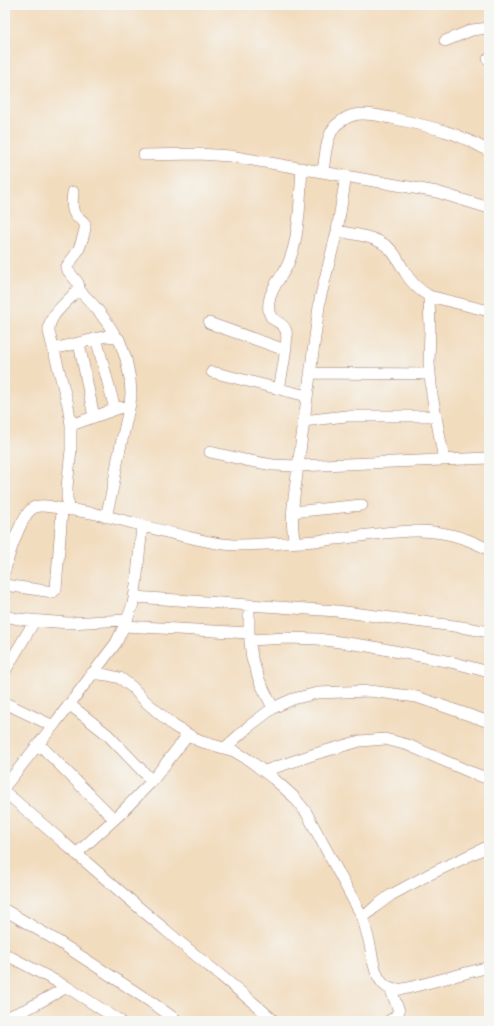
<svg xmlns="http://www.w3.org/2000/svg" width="494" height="1026" viewBox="0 0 494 1026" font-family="'IM FELL Double Pica',serif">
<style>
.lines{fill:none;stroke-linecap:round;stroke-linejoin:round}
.street-casing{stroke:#9e7e74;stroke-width:12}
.street{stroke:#fff;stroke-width:11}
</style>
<rect width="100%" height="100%" fill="#f6f6f2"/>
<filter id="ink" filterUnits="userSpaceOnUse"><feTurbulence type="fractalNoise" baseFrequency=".025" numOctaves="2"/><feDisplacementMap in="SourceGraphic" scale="8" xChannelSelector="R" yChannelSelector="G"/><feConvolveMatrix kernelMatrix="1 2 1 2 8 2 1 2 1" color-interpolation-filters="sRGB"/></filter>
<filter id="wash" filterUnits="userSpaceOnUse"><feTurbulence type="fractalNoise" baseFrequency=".012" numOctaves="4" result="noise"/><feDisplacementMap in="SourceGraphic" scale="16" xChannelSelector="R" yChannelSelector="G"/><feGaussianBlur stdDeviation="0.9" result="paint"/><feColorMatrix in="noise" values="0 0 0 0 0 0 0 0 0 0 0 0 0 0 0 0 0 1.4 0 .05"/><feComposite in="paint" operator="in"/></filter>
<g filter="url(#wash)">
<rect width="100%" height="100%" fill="#f2dcbe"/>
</g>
<g filter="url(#ink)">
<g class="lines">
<defs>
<path id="street" d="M445 41 472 30 489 28
M488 59H489
M144 155 199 154 230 156 351 177 437 192 489 208
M323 172C325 158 326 136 336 125 341 121 348 116 354 115 366 112 379 116 391 118 410 122 429 126 447 132 462 136 476 144 489 151
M337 231C352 234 373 236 385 245 395 251 399 263 405 272 411 283 419 290 429 296L489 311
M78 289C94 305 105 317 116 337
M429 296 430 330 429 363 432 395 444 460
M209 323 285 350
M96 338 115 409
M79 343 94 417
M53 349 107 336 116 337 119 339 126 359 130 379 131 394 130 404 118 458 113 487 106 517
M212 372 307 396
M310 373 430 374
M279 389C281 378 289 340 286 331 282 318 266 325 269 302 271 287 282 277 288 264 290 260 291 255 293 250 300 223 300 196 302 168
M303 421 346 416H436
M71 425 122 407
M210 452 245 460 273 465 298 466 489 458
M70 510 67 498V487L71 450V425L68 405 49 332C47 314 70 302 79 287L78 283 66 268C69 262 74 258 77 252 80 248 86 229 85 225 84 220 79 219 76 216 71 210 72 200 73 192
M292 512 362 505
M295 542C291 527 292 512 294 497L320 299 337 231 346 176
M5 570C8 557 21 515 33 508 41 503 55 508 64 509
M5 585 53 592 56 589 62 511 64 509C106 513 146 528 188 537 204 541 221 545 238 545 268 544 297 543 326 540 385 535 433 518 489 550
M134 597 337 611 462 627 489 632
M249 605V633L252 659 260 682 273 708
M5 616 18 619 68 623 127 620
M124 626 249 633
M250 640 287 638 318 639 368 646 451 662 489 672
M5 671 35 620
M92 673 107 675 120 678 132 687 145 701 174 726 199 741 234 751 249 760 274 779 294 797 306 812 363 918C365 927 368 936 370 945 373 959 374 981 390 989 396 991 402 989 408 988L489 967
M5 703 53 726
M69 704 108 735 152 781
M39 744 114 819
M225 748 248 727 273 708 293 699 317 693 370 691 417 697 489 722
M265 771 315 754 360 741 385 739 408 745 470 772 489 779
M5 786 56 722 116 643 127 620 133 604 136 585 142 526
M5 792C60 839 114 887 169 933 204 963 240 990 274 1021
M76 854 119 815 152 781 188 735
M5 910 59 942 151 1002 178 1021
M363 918 376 906 391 895 428 875 485 848
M5 954 67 987 120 1021
M5 1018 29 1008 67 987
M389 1021 395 1017 399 1011 390 988"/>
</defs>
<!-- street casing -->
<use href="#street" class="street-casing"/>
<!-- street -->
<use href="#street" class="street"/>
</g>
</g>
<!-- margin -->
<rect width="494" height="1026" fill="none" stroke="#f6f6f2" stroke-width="20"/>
</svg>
